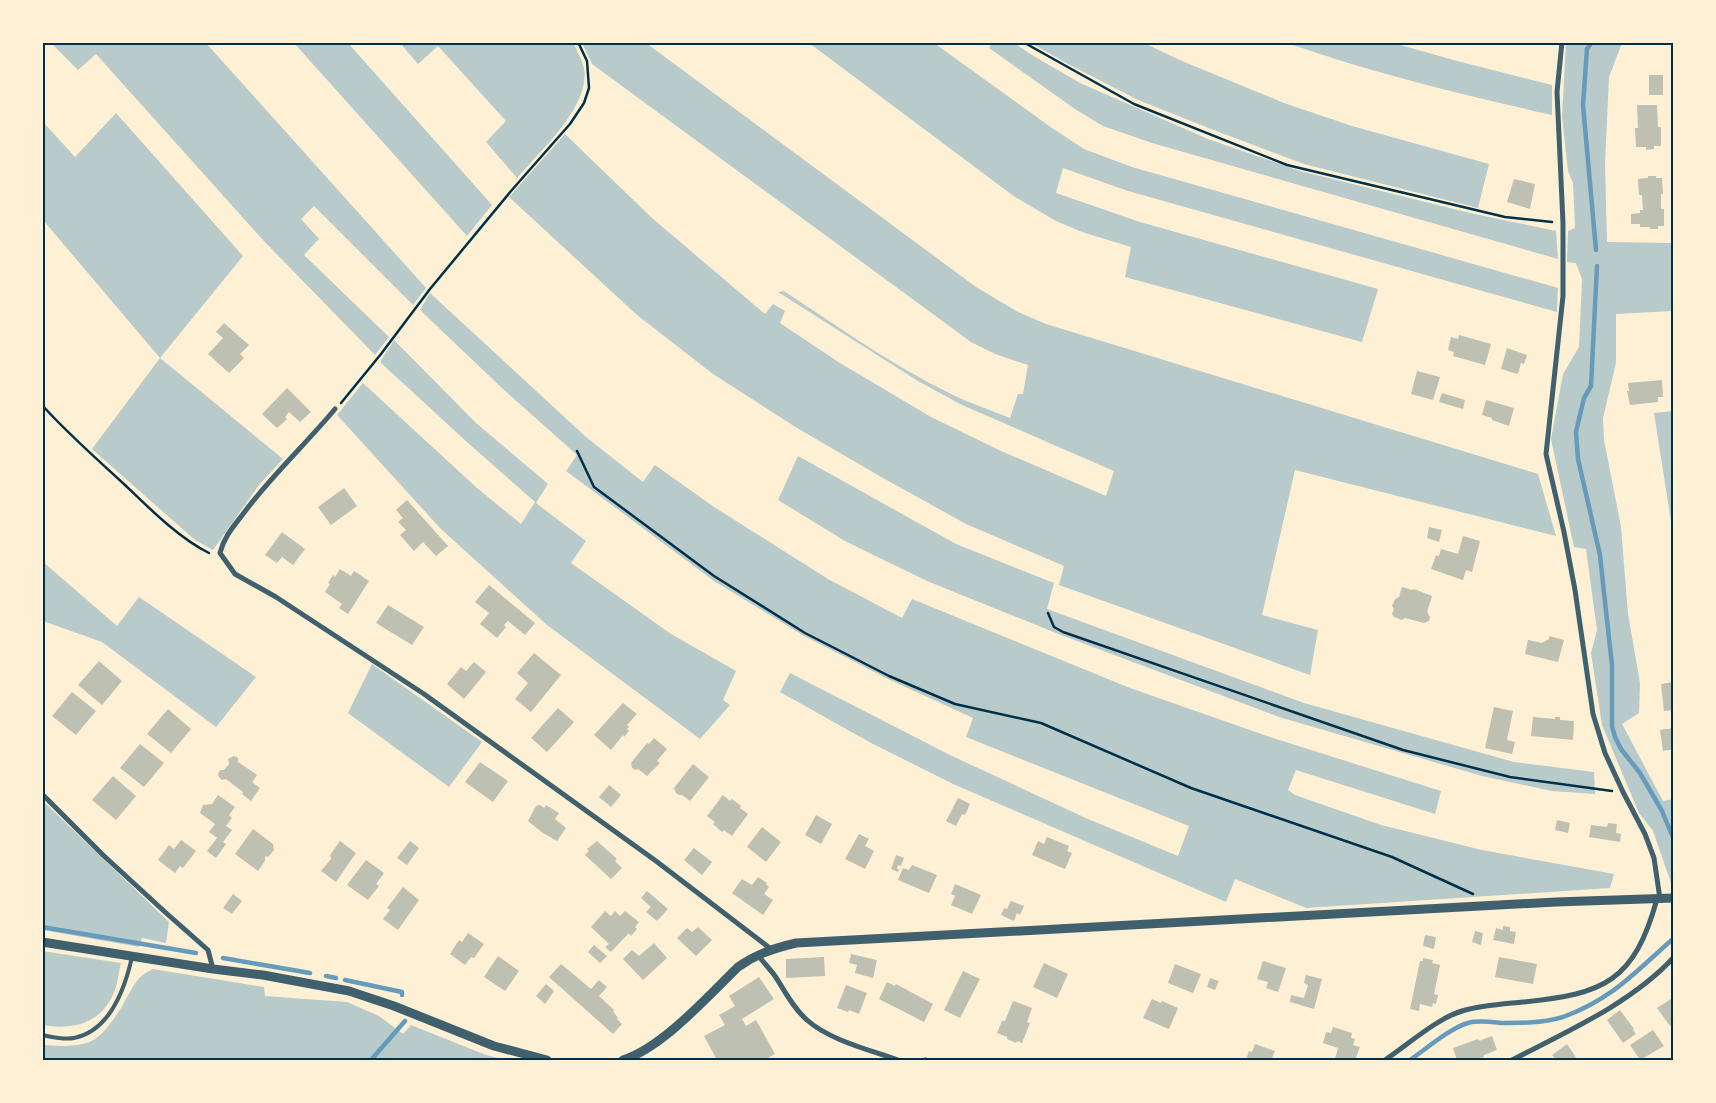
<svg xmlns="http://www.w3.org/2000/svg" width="1716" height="1103" viewBox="0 0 1716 1103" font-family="Karla,sans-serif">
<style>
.green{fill:#b9caca}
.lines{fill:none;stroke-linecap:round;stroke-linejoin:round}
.stream{stroke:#669bbc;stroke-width:4.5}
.building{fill:#bec0b2}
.path{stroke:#003049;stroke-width:2.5}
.service{stroke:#3f606c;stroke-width:4}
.minor{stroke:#3f606c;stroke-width:5}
.tertiary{stroke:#3f606c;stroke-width:9}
.neatline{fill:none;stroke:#003049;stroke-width:2}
</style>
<rect width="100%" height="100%" fill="#fdf0d5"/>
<!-- green -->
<path class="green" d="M51 43H206L426 288 413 305 314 206 301 219 319 239 304 255 389 337 375 355 262 239 96 54 78 70Z
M294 43H348L492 205 467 236Z
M400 43H573C577 50 582 60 584 68 591 106 540 151 517 178L486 142 506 121 438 46 418 64Z
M582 43H646L976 287 1018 312 1046 324 1538 474 1556 536 1295 470 1262 615 1318 630 1310 675 1059 585 1064 566 966 524 883 478 797 428 713 374 637 315 509 197 565 134 652 218 765 314 773 304 785 311 780 323 840 363 931 417 999 450 1106 496 1114 471 962 405 918 381 778 292 784 291C842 329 900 371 964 400 979 406 995 412 1010 418L1018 394H1023L1028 365 995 354 971 342 592 64Z
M809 43H934L1052 128 1084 149 1132 167 1558 288 1557 312 1128 191 1063 168 1056 193 1140 222 1378 289 1362 342 1125 277 1131 247 1082 232 1056 221 1015 197Z
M992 43H1014L1032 55 1080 83 1208 139 1300 171 1470 213 1556 231 1558 259 1152 143 1103 126 1075 109 989 48Z
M1031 43H1144L1182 61 1284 103 1352 126 1489 164 1478 208 1304 164 1211 129 1138 100 1068 64Z
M1287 43H1393L1461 62 1552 85V115C1463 95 1373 73 1287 43Z
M1566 43H1622L1609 77 1605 163 1607 242 1673 243V311L1616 314V363L1603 418 1604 440 1621 527 1628 614 1640 683 1639 713 1622 724 1663 801 1673 799V883H1671L1653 831 1639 813 1602 725 1591 653 1597 630 1586 549 1574 547 1551 439 1563 374 1579 347 1582 279 1576 263 1567 262 1568 231 1575 228 1573 183 1568 171 1562 117Z
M116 113 243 256 160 358 283 459 259 485 213 550 195 540 92 449 160 358 43 220V122L75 157Z
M430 293 586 437 643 482 655 465 714 507 828 579 902 618 912 599 1130 688 1273 738 1441 791 1435 814 1296 770 1288 790 1295 795 1381 825 1482 850 1614 874 1610 888 1306 908 1235 879 1226 902 953 784 873 744 780 692 790 673 952 756 1088 819 1178 856 1189 826 966 737 973 718 888 679 804 636 714 581 566 471 577 455 504 390 420 310Z
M394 340 475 422 548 484 536 503 586 541 571 563 671 634 736 671 723 700 730 705 700 739 547 625 441 529 337 415 363 383 477 488 521 524 535 502 467 442 380 362Z
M1673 411H1674L1673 534 1654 413Z
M798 456 956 544 1054 583 1047 609 1304 703 1514 762 1594 772 1595 794 1552 791 1482 776 1279 717 1061 635 927 581 845 541 778 500Z
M42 561 117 626 139 597 256 677 216 727 102 642 43 621Z
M372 664 482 742 449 787 348 713Z
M43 801 169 922 166 943 142 938 139 947 43 930Z
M42 951 121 963C119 971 118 979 116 987 105 1022 75 1031 43 1025Z
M153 969 264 987 265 996 347 1002 379 1016 403 1034 411 1025 486 1055 506 1060H43V1045C58 1046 81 1048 95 1039 107 1031 119 1012 126 999 135 984 136 977 153 969Z"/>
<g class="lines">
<!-- stream -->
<path class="stream" d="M1592 42 1587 49 1583 105 1596 250
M1597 266 1591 386 1584 398 1576 432 1578 459 1600 555 1605 602 1612 665V726L1615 737 1621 749 1640 773 1662 811 1674 840
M42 927 196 953
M223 958 310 973
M326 976 336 978
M345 980 402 992V995
M371 1060 405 1021
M1410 1060C1425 1050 1450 1028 1468 1023 1478 1020 1491 1022 1502 1023 1521 1023 1544 1023 1563 1017 1613 999 1636 971 1674 938"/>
</g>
<!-- building -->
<path class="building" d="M1649 75H1663V95H1649Z
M1637 105H1657L1658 127H1661V146H1654V149L1646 150V147H1636L1635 128H1638Z
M1648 176H1656V178H1662L1663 194H1661V209H1664V226H1658V229H1650V227H1640V224H1631V214L1640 213V210H1643L1642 195H1639L1638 179 1648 178Z
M1514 179 1535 184 1530 209 1507 202Z
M224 323 249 345 240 354 244 358 229 373 208 354 223 338 216 332Z
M1459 335 1491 344 1485 365 1453 356 1454 352 1448 350 1451 337 1458 339Z
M1507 348 1527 355 1524 364 1521 363 1518 374 1501 369Z
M1417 371 1440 377 1433 400 1411 394Z
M1662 380 1663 397H1658V402L1630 405 1627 391H1629L1628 383Z
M287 388 311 412 300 422 289 412 285 417 287 419 277 428 262 414Z
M1442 393 1465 400 1463 409 1439 402Z
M1486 400 1514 408 1509 426 1492 420V418L1482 415Z
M344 488 357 506 331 525 318 507Z
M407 500 448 546 436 556 423 542 414 551 400 535 406 530 398 522 403 518 396 510Z
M1429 527 1442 530 1439 542 1427 538Z
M282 532 305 549 293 565 282 557 277 563 265 555Z
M1463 536 1480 541 1472 572 1466 570 1463 580 1431 569 1436 555 1439 556 1441 549 1458 554Z
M340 569 351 576 354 571 369 581 348 614 339 608 342 604 325 592 330 584 328 583 333 575 335 577Z
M489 585 535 623 525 635 508 621 504 625 506 627 497 638 480 624 489 613 475 602Z
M1402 587 1412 590 1414 589 1432 596 1427 612 1430 617 1429 621 1424 623 1405 618 1402 620 1394 617 1392 614 1394 609 1392 606 1395 599 1399 597Z
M388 605 424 627 412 645 376 623Z
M1549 636 1564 640 1558 662 1525 654 1528 640 1542 643 1549 639Z
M534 653 561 675 531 712 515 699 528 683 517 673Z
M99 661 122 681 102 705 78 685Z
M474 662 486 672 464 699 447 684 461 667 466 671Z
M1674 682V710L1664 711 1661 684Z
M72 692 96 711 76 735 52 716Z
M623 703 637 714 627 725 629 727 627 729 629 731 624 737 623 735 611 750 594 735Z
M1494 707 1513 711 1507 740 1515 742 1512 754 1485 748Z
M558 708 574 722 547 752 531 738Z
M168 709 191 729 171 753 147 734Z
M1533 717 1555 719V717H1560V720L1574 721 1573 740 1531 736Z
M1674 728V749L1663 751 1660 730Z
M654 738 667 749 657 761 660 763 647 776 638 769 635 770 632 768 631 763 647 743 649 744Z
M140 744 164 763 144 787 120 768Z
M234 756 238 758V762L257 775 252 782 260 788 251 801 242 794 243 792 226 779 222 780 219 777 218 774 220 770H224L229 764 228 759Z
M480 762 508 781 493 802 465 782Z
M693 764 709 777 690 801 682 795H679L676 793 674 788Z
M113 776 136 796 116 820 92 800Z
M609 785 621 795 611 807 599 797Z
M218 795 235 807 229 815 232 818 226 826 232 830 223 842 209 832 215 824 200 813 203 805 212 804Z
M723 795 730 801 732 799 741 806 740 808 748 814 732 836 724 830 722 832 713 824 715 822 707 816Z
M958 798 970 804 965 815 962 814 956 826 946 821Z
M540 805 544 808 546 805 559 813 555 819 566 828 557 841 543 833 528 821 536 806Z
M816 815 832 824 821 844 805 835Z
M1557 820 1570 823 1568 833 1555 830Z
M1608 823 1617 824 1616 833 1621 834 1620 842 1589 837 1591 825 1607 827Z
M762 827 781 842 766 862 747 847Z
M253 829 273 844 274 850 268 857 266 856 265 857V861L258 871 235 854Z
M859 834 869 839 865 846 874 851 865 869 845 859Z
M1047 837 1069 846 1067 851 1072 853 1065 869 1032 855 1038 841 1044 844Z
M217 838 226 844 216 858 207 851Z
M181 840 196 851 183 868 180 866 175 873 158 860 169 845 174 849Z
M340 841 356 853 336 882 321 871 331 859 330 855Z
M410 841 419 848 407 865 397 858Z
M597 841 617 859 615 861 622 868 611 879 585 855 589 851 587 849Z
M694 848 712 862 702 875 684 860Z
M896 855 904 858 901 866 898 865 897 869H899L898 872 891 869Z
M366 860 384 873 376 884 379 886 368 900 347 885Z
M912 865 937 875 929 893 898 880 903 868 909 870Z
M758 877 767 883 766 884 769 887 764 894 773 900 763 915 732 893 742 879 752 885Z
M955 884 981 895 972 914 951 905 955 896 951 894Z
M403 887 419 900 398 930 383 919 390 910 387 908Z
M647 891 668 909 657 921 646 912 651 907 641 898Z
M233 894 242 901 232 914 223 908Z
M1011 901 1024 906 1020 915 1017 913 1014 921 1001 915 1004 908 1007 909Z
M605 911 611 916 615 911 620 916 625 911 639 922 635 927 637 929 631 936 629 933 611 952 605 947 609 944 591 927Z
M1503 926 1510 927V931L1516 932 1514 944 1493 940 1496 928 1503 930Z
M698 927 712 940 696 956 677 938 687 928 692 932Z
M1475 931 1483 933 1481 945 1472 942Z
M468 933 484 944 474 958 471 957 465 965 450 954 459 940 462 942Z
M1425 935 1436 937 1434 949 1423 946Z
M654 943 667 958 643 980 623 959 632 950 639 956Z
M594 945 607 956 600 963 588 952Z
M851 954 877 960 873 978 855 973 857 965 849 963Z
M498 956 519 971 505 991 484 977Z
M824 957 825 976 786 978V959Z
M1499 957 1537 964 1533 984 1495 977Z
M1423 958 1433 960 1432 963 1440 965 1434 994 1438 995 1436 1004 1433 1003 1432 1007 1420 1004 1419 1011 1410 1009 1420 961H1423Z
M1263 961 1286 968 1278 992 1266 988 1268 982 1257 979Z
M1044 963 1068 974 1057 998 1033 987Z
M561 964 591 989 599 980 607 987 599 996 614 1010 613 1011 618 1018 617 1019 622 1024 613 1034 549 977Z
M1175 964 1201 974 1193 993 1168 983Z
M963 971 980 979 960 1018 944 1010Z
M1306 975 1322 979 1314 1009 1290 1002 1291 995 1304 998 1308 985 1304 983Z
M759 977 774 999 742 1019 746 1026 756 1020 775 1054 764 1060H717L704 1036 725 1025 719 1015 735 1006 729 996Z
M1210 978 1219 981 1215 990 1207 987Z
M887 982 895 986 896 984 933 1004 924 1022 879 999Z
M546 984 554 991 545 1004 536 996Z
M846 985 867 993 859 1014 849 1010 848 1012 837 1008Z
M1674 997V1024L1670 1026 1657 1008Z
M1152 999 1161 1003 1162 1001 1178 1008 1169 1029 1143 1018Z
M1013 1001 1032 1008 1027 1022 1030 1023 1022 1043 1017 1041 1016 1043 1007 1039V1037L997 1033 1002 1021H1005Z
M1620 1010 1634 1029 1633 1030 1636 1034 1623 1043 1607 1020Z
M1333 1027 1352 1033 1351 1038 1355 1039 1353 1045 1360 1047 1355 1060H1340L1335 1059 1338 1048 1323 1043 1326 1032 1331 1033Z
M1653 1030 1664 1046 1640 1060 1630 1045Z
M1492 1036 1497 1050 1484 1055V1057L1477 1059 1478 1060H1457L1453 1048 1478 1039 1479 1041Z
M1255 1044 1275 1051 1271 1060H1246L1249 1051 1252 1052Z
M1567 1044 1575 1056 1578 1060H1556L1552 1055Z"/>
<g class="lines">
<!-- path -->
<path class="path" d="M1023 42 1134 104 1287 165 1505 217 1552 222
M341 403 381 354 430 289 511 191 570 124 584 103 589 88 587 61 578 42
M42 405C68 434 97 459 125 485 150 509 179 538 209 553
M577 451 594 487 714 576 805 633 889 676 955 704 1041 723 1191 788 1392 857 1473 894
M1048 613 1054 627 1063 632 1403 750 1510 777 1612 791"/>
<!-- service -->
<path class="service" d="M42 1035C53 1037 63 1040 74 1038 110 1031 125 988 132 957"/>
<!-- minor -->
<path class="minor" d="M1562 42 1557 92 1563 223V296L1546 454 1564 532 1575 590 1593 714 1605 753 1623 792 1645 834 1654 858 1660 899
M335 409C305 445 271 476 243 514 233 527 224 537 220 553L235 574 276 597 424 694 656 861 771 949
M42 794 103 855 165 912 208 950 213 969
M758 955C763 962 770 969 775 976 785 991 793 1008 807 1020 829 1040 870 1050 898 1060
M925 1060H926
M1385 1060C1407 1045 1438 1018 1462 1011 1482 1005 1503 1004 1523 1002 1604 994 1634 982 1657 899
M1512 1060C1566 1032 1632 1003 1674 957"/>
<!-- tertiary -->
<path class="tertiary" d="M42 942 213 969 263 975 349 991 394 1006 494 1046 547 1060
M623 1060C663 1047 707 997 738 967 756 954 775 948 796 943L1556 902 1674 898"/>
</g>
<!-- border -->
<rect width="1716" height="1103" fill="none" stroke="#fdf0d5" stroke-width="88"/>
<rect x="44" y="44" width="1628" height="1015" class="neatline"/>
</svg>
